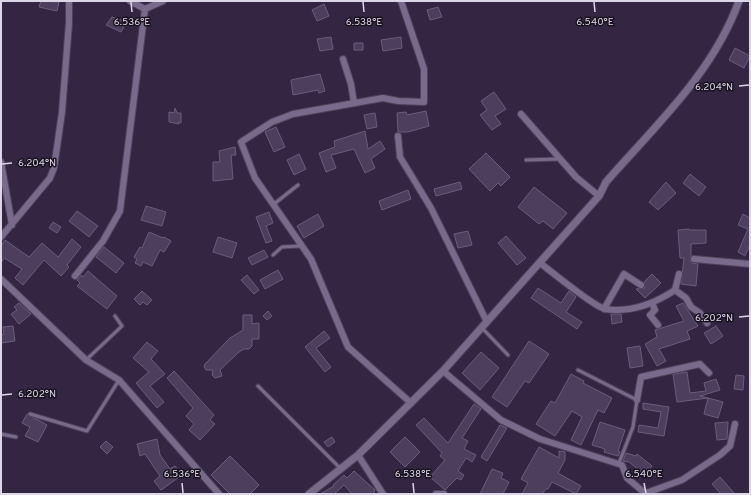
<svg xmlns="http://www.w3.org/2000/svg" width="751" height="495" viewBox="0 0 751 495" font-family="Overpass,sans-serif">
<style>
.building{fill:#4c3e5c;stroke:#6a5c7c}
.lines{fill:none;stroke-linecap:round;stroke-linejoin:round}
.service-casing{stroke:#4e425b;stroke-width:5}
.minor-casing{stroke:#4e425b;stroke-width:8}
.tertiary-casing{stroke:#4e425b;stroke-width:9}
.service{stroke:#796a8b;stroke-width:3}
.minor{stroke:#796a8b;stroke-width:6}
.tertiary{stroke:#796a8b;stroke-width:7}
.ticks{fill:none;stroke:#ddd5e8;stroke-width:1.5}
.ticks-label{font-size:10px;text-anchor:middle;fill:#ddd5e8;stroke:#191320;stroke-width:3;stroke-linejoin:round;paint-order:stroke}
</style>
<rect width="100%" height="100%" fill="#342643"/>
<!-- building -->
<path class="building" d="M41 1 59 2 57 11 39 7Z
M324 4 329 16 317 21 312 10Z
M438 7 442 17 430 20 427 10Z
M112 17 127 22 121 32 106 25Z
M331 37 333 49 320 51 317 39Z
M401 37 402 48 383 51 381 40Z
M354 43H363V50H354Z
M735 48 750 56 744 68 729 60Z
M320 74 325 91 319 93 318 90 293 95 291 80Z
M494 92 506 109 495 116 501 124 492 130 480 115 487 110 481 101Z
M175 108 177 113H181V123L178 122 179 124 169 122V112L174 113Z
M426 111 429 126 408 132H398L397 113 406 112 407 115Z
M375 113 377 127 367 129 364 115Z
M276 127 285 147 274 152 265 132Z
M365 131 368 149 380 141 385 149 371 159 375 168 365 173 354 149 331 155 336 168 326 172 319 153 335 147 334 141Z
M235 147 236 155H231L233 179 213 181V162H220L219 151Z
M486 153 510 177 501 186 498 183 490 191 469 169Z
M299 154 306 169 294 175 287 160Z
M690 174 706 187 699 196 683 183Z
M460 182 462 189 436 196 434 189Z
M666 182 676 193 658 210 649 202Z
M534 187 567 213 553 229 543 221 539 224 518 207Z
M408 190 411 199 382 210 379 201Z
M146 206 166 212 162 226 141 220Z
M77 211 98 226 89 237 69 221Z
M269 212 273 223 266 226 272 241 266 243 256 217Z
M318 214 324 226 304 238 297 226Z
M743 214 750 218V245L745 256 738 252 748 229 738 225Z
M53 222 61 227 57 233 49 228Z
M689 229V230H706V243L691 244V255L690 261 692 263 698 264 696 286 681 284 684 258H680L678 230Z
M468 231 472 245 458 248 454 234Z
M149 232 163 238 164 237 171 241 164 252 160 250 152 266 143 262 141 266 135 263 137 259 134 257 140 247 142 248Z
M506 236 526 258 517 265 498 243Z
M218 237 237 243 232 258 213 252Z
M72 239 81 247 67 265 69 267 61 276 44 260 23 285 15 278 22 269 4 258 1 263V246L5 240 29 257 42 243 58 257Z
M104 247 124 263 116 273 96 257Z
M264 250 268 257 252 265 248 258Z
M278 270 283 279 265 289 260 280Z
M88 271 117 296 107 309 77 286 80 283 77 280 81 275 83 277Z
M652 274 661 283 645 298 636 289 645 288 644 282Z
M247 275 259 290 254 294 241 280Z
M538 288 561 303 569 291 576 297 566 312 582 322 577 329 531 298Z
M142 291 152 300 147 305 143 302 140 305 134 299Z
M19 303 31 314 19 324 11 314 17 310 14 307Z
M683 303 698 326 687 331 690 339 659 349 666 361 657 366 645 344 657 337 655 330 684 321 676 306Z
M268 311 272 316 267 320 263 316Z
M611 314H621L622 322 612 324Z
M243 315H252V324L259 323V339H252V346L249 349H244L239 352 220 370 222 376 215 378 212 375 213 370H206L204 367 205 364 230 338 243 330Z
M13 326 15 341 1 343V335L4 334 3 327Z
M716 326 723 336 711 344 704 333Z
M324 331 330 338 316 348 331 367 325 372 305 347Z
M529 341 549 354 529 383 525 381 507 407 492 397Z
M147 342 158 351 151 359 165 374 150 386 164 402 157 408 136 383 149 372 133 358Z
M640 346 643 366 630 368 627 348Z
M481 352 499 368 480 390 462 373Z
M174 371 214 415 210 420 215 424 200 440 189 430 194 424 186 416 193 408 167 378Z
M687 372 690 393 706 391 704 383 716 379 720 390 700 396 708 398 677 402 673 374Z
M571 374 584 381 583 383 612 398 604 413 598 410 581 445 571 440 582 417 572 411 555 436 536 424 551 401 555 403Z
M736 375 744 376 743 390 734 389Z
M708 398 723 402 718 418 704 414Z
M643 403 669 407 664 436 638 432 639 425 658 428 661 412 643 409Z
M474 404 481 409 462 438 468 441 464 449 476 455 472 462 466 458 458 471 464 475 461 480 457 478 445 490 430 477 445 460 440 456 442 453 416 425 424 418 448 443Z
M27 414 47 425 38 442 25 436 30 427 22 423Z
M600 422 625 430 618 451 620 452 618 456 604 452 605 449 592 445Z
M728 422 727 439 717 440 715 423Z
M500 425 507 428 487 461 481 457Z
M332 437 335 442 328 447 324 442Z
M405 437 420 452 405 467 390 452Z
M157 439 160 455 170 469 175 466 182 475 161 490 154 481 160 476 145 454 140 456 137 444Z
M106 441 113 447 107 454 100 447Z
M539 447 559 458V451L565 452V460L558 473 581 486 576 494 552 482 548 489 547 488 542 494H522L528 483 521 479Z
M626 453 636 456 637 454 652 466 645 475 629 462 623 461Z
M230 456 259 485 250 494H230L211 475Z
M492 469 503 473 501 478 509 482 503 494H480Z
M354 471 375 490 373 494H352L344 485 334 494H320L334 486 333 485 344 475 347 478Z
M720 477 735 494H721L712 484Z"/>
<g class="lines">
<defs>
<path id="service" d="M526 160 560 159
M274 204 298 185
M273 255 282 247 301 246
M482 328 508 355
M86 360 122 326 115 316
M578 370 637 400 633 427 619 463
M258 386 340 468
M30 414 87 431 119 380
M1 434 16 437"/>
<path id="minor" d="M130 1 145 9
M401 1 424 69V102L398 101 383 98 293 114 272 122 241 142 255 178 311 259 348 347 411 403
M343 59 351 84 354 103
M521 114 576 177 599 196
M398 136 400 157 431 208 487 322
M1 162 12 225
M1 237 50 178 54 168 62 112 69 23V1
M694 259 750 264
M540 263C552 272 594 307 605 309 631 313 654 304 675 290L679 274
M75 276 103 241 120 211 145 9 163 1
M1 279 86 360 119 380 219 494
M675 290 686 298 691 307 700 313 707 323
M652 303 655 310 650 315 658 325
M604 309 624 274 641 285
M443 371 501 420 540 439 622 465 627 478 646 494
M637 400 641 377 700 364 709 373
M358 455 383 494
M646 493 682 480 720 455 730 446 735 424
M436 494H444"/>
<path id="tertiary" d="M309 494 358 455 443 371 599 196 606 182C655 126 713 73 739 1"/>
</defs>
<!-- service casing -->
<use href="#service" class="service-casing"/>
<!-- minor casing -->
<use href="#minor" class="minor-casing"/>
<!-- tertiary casing -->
<use href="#tertiary" class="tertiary-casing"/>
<!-- service -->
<use href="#service" class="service"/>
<!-- minor -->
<use href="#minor" class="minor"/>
<!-- tertiary -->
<use href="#tertiary" class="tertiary"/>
</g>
<!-- ticks -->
<path class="ticks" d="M131 2 132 12M363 2 364 12M594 2 595 12M739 86 749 85M2 164 12 163M739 317 749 316M2 395 12 394M182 483 183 493M413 483 414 493M644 483 646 493"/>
<g class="ticks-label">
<text x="132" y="25">6.536°E</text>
<text x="364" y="25">6.538°E</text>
<text x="595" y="25">6.540°E</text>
<text x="714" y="90">6.204°N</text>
<text x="37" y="166">6.204°N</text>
<text x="714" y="321">6.202°N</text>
<text x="37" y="397">6.202°N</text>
<text x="182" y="477">6.536°E</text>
<text x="413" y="477">6.538°E</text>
<text x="644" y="477">6.540°E</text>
</g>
<!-- border -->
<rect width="751" height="495" fill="none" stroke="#ddd5e8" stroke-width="4"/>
</svg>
